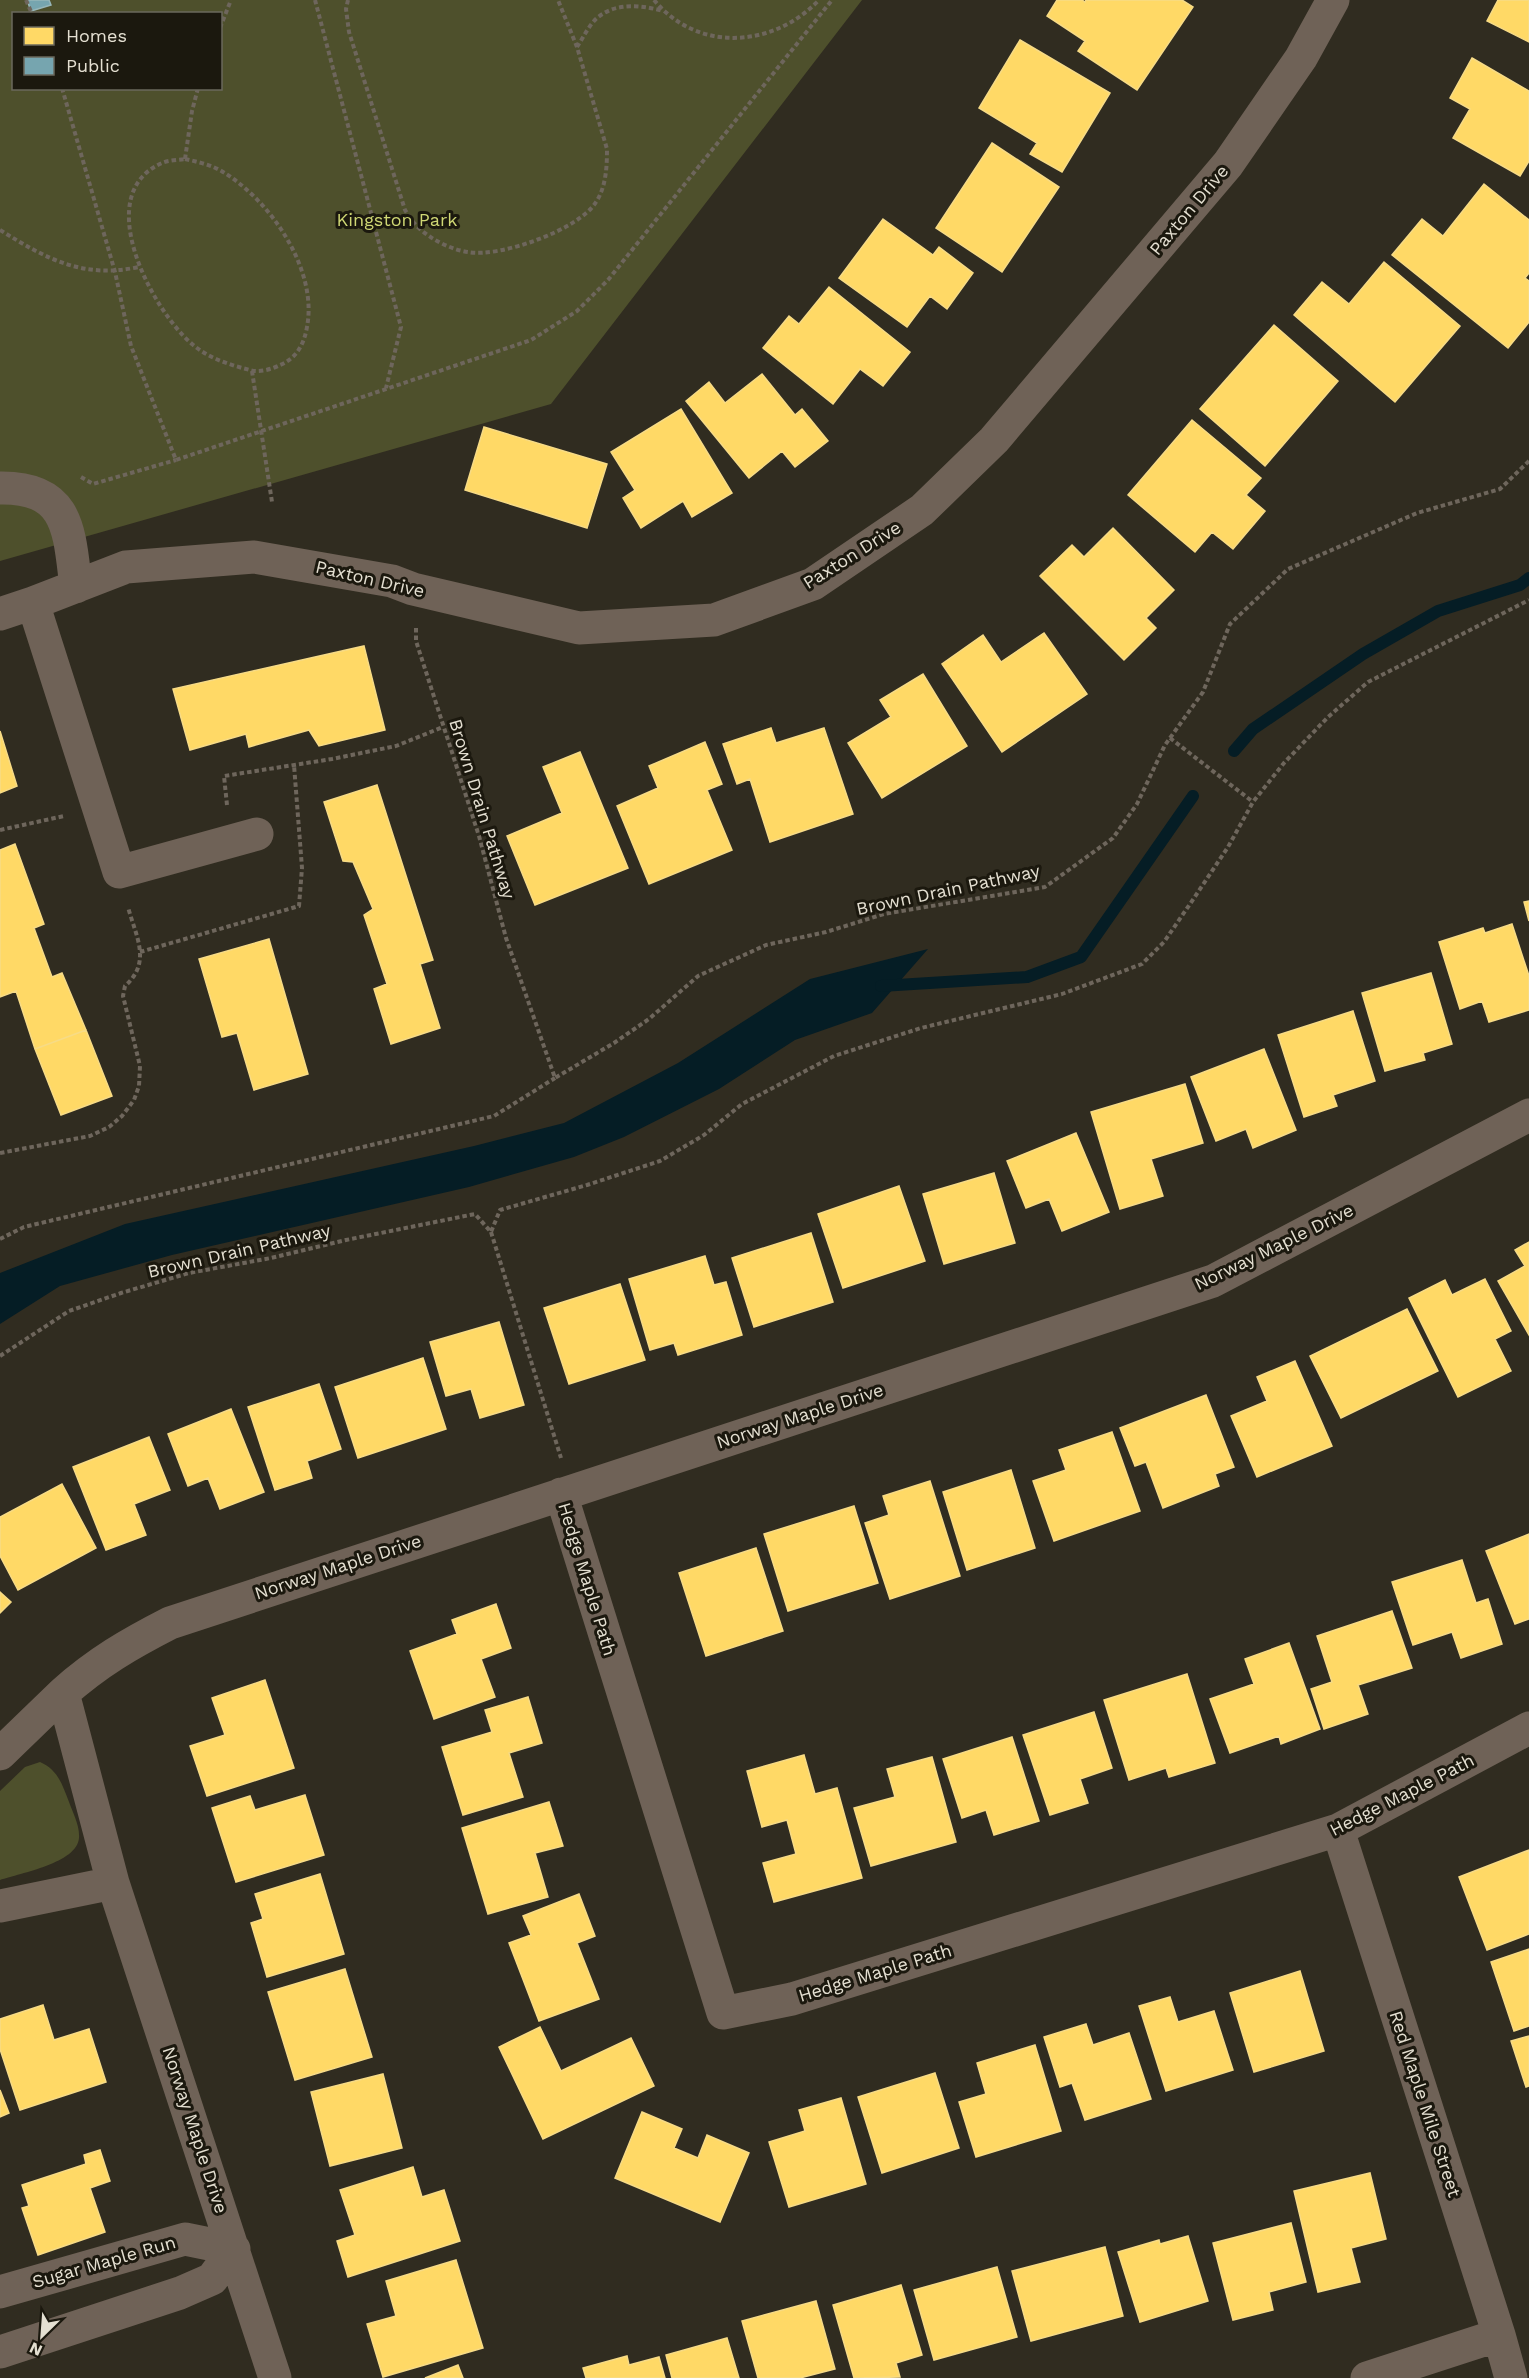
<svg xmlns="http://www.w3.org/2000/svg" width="1529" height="2378" viewBox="0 0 1529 2378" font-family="'Work Sans',sans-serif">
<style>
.green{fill:#4e502c;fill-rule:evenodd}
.water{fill:#051d25}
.homes{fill:#ffd966;stroke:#f7db86;stroke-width:1.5}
.public{fill:#76a5af;stroke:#97b6b9;stroke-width:1.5}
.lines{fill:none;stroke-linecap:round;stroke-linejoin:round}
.stream{stroke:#051d25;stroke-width:12}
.path{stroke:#6e665c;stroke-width:4;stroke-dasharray:4.5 3;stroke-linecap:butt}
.minor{stroke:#6f6257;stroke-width:33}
.labels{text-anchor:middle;stroke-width:6;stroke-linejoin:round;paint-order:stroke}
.street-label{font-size:18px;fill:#e4dfd1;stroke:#1b180e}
.park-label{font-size:18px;fill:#cfd774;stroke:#1b180e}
</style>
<rect width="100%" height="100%" fill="#302c20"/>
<!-- green -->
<path class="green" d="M0 0H862L551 404 0 561ZM14 14H220V88H14Z
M40 1762C58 1770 62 1784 69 1802 73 1813 80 1826 79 1838 77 1863 21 1873 0 1880V1791L25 1767Z"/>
<!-- water -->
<path class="water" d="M928 949 872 1013 795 1040 719 1089 624 1137 574 1157 469 1187 172 1255 60 1286 0 1324V1273L125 1224 474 1146 564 1123 678 1063 810 979Z"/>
<!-- homes -->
<path class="homes" d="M1057 0H1082L1085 2 1086 0H1182L1193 7 1137 90 1078 51 1085 41 1047 16Z
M1498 0H1529V42L1487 21Z
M1020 40 1110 93 1062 172 1030 154 1037 143 979 108Z
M1472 58 1529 91V161L1520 176 1453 138 1470 109 1450 98Z
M992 143 1059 187 1002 272 936 228Z
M1484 184 1529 220V273L1525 278 1529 281V322L1508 348 1392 255 1422 219 1443 236Z
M883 219 933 255 939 247 973 273 947 309 930 296 907 327 839 278Z
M1384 262 1460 326 1395 402 1294 315 1322 282 1349 304Z
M829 287 910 352 883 386 860 369 833 404 763 348 789 316 799 324Z
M1274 325 1338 381 1265 466 1200 409Z
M762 374 795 415 802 409 828 441 795 467 782 451 749 478 686 401 709 382 725 403Z
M681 409 732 493 692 517 683 501 641 528 623 498 635 490 611 452Z
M1192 420 1261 478 1246 495 1265 511 1233 549 1212 532 1195 552 1128 495Z
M484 427 607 464 587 528 465 490Z
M1113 528 1174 590 1146 618 1156 628 1124 660 1040 576 1072 545 1084 557Z
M1044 633 1087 694 1002 752 942 664 983 635 1001 662Z
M364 646 385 730 319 746 309 730 249 747 246 734 190 750 173 689Z
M923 674 967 746 882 798 848 743 891 717 880 700Z
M771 728 776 743 824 728 853 814 770 842 750 779 737 784 723 744Z
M0 731 17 786 0 793Z
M705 742 722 784 707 790 732 850 649 884 617 806 658 788 649 766Z
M580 752 628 868 535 905 507 836 562 813 543 767Z
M377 785 433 960 420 964 440 1028 391 1044 374 989 387 984 364 915 373 909 353 862 343 861 324 802Z
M15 844 44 924 34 928 52 977 62 973 86 1030 35 1049 16 991 0 997V850Z
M1529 901V921L1524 902Z
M1512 924 1529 976V1010L1489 1022 1482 1001 1460 1009 1439 942 1483 928 1485 933Z
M269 939 308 1074 254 1090 237 1033 222 1037 199 959Z
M1431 973 1452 1044 1423 1053 1425 1060 1385 1071 1362 993Z
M1353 1011 1375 1081 1333 1095 1337 1106 1304 1117 1278 1035Z
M86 1030 112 1096 61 1115 35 1049Z
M1264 1049 1296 1130 1253 1148 1246 1129 1216 1141 1191 1077Z
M1185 1084 1203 1143 1151 1159 1163 1196 1120 1209 1091 1112Z
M1076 1133 1109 1212 1062 1231 1049 1199 1026 1208 1007 1161Z
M994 1173 1015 1243 944 1264 923 1194Z
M899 1186 925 1261 843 1288 818 1214Z
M811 1233 833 1302 754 1327 732 1258Z
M1529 1242V1335L1498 1281 1525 1266 1515 1250Z
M705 1256 714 1285 726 1282 742 1335 678 1355 674 1343 650 1350 629 1279Z
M1485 1279 1511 1331 1495 1339 1511 1371 1458 1397 1409 1298 1445 1280 1452 1295Z
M620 1284 645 1360 569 1384 544 1308Z
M1407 1309 1438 1371 1341 1418 1310 1356Z
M499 1322 524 1405 480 1418 471 1389 446 1396 430 1342Z
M423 1358 446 1429 358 1458 335 1387Z
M1295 1361 1332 1446 1257 1477 1231 1416 1267 1401 1257 1377Z
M319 1384 341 1449 307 1461 312 1478 275 1490 248 1407Z
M1206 1395 1234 1467 1215 1474 1219 1486 1163 1508 1146 1462 1135 1466 1120 1428Z
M231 1409 264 1492 220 1509 208 1478 188 1486 168 1434Z
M1112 1432 1140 1511 1054 1541 1033 1481 1066 1470 1059 1450Z
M149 1437 170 1490 134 1504 146 1535 106 1550 73 1467Z
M1011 1470 1035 1548 967 1570 943 1492Z
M930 1481 960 1576 890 1599 865 1523 889 1515 883 1496Z
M62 1484 96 1548 18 1590 0 1556V1517Z
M854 1506 878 1583 788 1611 764 1534Z
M1529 1534V1619L1515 1624 1486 1551Z
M756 1548 783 1631 706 1656 679 1573Z
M1462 1560 1476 1603 1488 1599 1502 1644 1461 1658 1452 1632 1413 1645 1392 1582Z
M0 1592 11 1602 0 1613Z
M496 1604 511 1648 481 1659 495 1697 434 1719 410 1651 457 1634 452 1620Z
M1392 1611 1412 1668 1358 1685 1368 1714 1324 1729 1311 1689 1332 1682 1317 1636Z
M1289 1643 1320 1729 1281 1744 1279 1736 1230 1753 1210 1699 1254 1684 1245 1659Z
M1187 1674 1215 1763 1169 1777 1166 1768 1129 1780 1104 1700Z
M265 1680 294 1768 207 1796 190 1746 225 1735 212 1698Z
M528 1697 542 1743 509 1753 523 1797 463 1815 442 1747 492 1732 485 1710Z
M1094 1712 1112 1768 1080 1779 1088 1803 1050 1815 1023 1735Z
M1012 1737 1039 1821 994 1835 986 1810 962 1818 943 1759Z
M804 1755 815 1794 837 1788 862 1878 774 1902 763 1863 796 1854 787 1820 762 1827 747 1771Z
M932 1757 956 1842 871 1866 854 1808 895 1797 887 1769Z
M305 1795 324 1855 236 1882 212 1808 250 1796 255 1810Z
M549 1802 563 1846 535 1853 548 1897 488 1914 462 1828Z
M1529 1850V1934L1487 1950 1459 1877Z
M320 1874 344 1954 267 1977 251 1923 263 1919 255 1894Z
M579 1894 595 1936 577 1943 599 1999 539 2021 509 1943 531 1935 523 1916Z
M1529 1949V2026L1514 2031 1491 1962Z
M345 1969 372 2057 295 2080 268 1992Z
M1300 1971 1324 2051 1254 2072 1230 1993Z
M1170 1997 1178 2022 1214 2011 1233 2070 1166 2091 1139 2006Z
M43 2005 54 2040 89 2029 106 2082 20 2110 0 2049V2019Z
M1086 2024 1093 2045 1129 2033 1151 2099 1085 2120 1072 2083 1060 2087 1044 2037Z
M540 2027 561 2071 631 2038 654 2086 543 2139 499 2047Z
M1529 2036V2086L1526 2087 1511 2041Z
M1035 2045 1061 2131 976 2157 959 2102 986 2094 977 2063Z
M935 2073 959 2148 882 2173 858 2097Z
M383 2074 402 2148 330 2166 311 2092Z
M0 2090 9 2113 0 2117Z
M841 2098 866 2184 789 2207 769 2142 805 2131 799 2110Z
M642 2112 682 2129 674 2148 698 2158 707 2135 749 2153 720 2222 615 2178Z
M100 2150 110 2181 90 2188 105 2232 38 2255 22 2208 29 2206 22 2185 86 2164 84 2155Z
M413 2167 422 2197 444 2190 460 2241 348 2277 337 2241 355 2235 340 2190Z
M1370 2173 1386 2239 1351 2248 1360 2282 1318 2292 1294 2191Z
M1291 2223 1306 2282 1269 2292 1273 2310 1233 2320 1213 2243Z
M1188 2236 1208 2301 1140 2322 1118 2252 1159 2240 1160 2244Z
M1105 2247 1123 2316 1031 2341 1012 2271Z
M456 2260 483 2348 383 2377 367 2324 396 2316 386 2281Z
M997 2267 1017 2337 934 2360 914 2290Z
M901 2285 922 2355 896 2363 900 2377 854 2378 833 2305Z
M816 2301 835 2369 800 2378H758L742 2321Z
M727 2338 739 2378H672L666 2355Z
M627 2356 629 2365 659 2357 665 2378H586L583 2368Z
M458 2365 463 2378H425Z"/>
<!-- public -->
<path class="public" d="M27 0H49L51 5 31 11Z"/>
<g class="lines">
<!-- stream -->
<path class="stream" d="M1234 751 1253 729 1363 654 1438 611 1520 585 1529 578
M881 986 1027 977 1081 957 1193 796"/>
<!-- path -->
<path class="path" d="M26 0 32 14
M315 0 401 327 386 388
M348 0 346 9 349 32 405 210C409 216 413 223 419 228 430 239 452 250 468 252 499 258 579 230 596 202 606 187 607 167 607 149L577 47 558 0
M654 0C698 53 773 48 819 0
M220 28 231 0
M577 47C583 38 589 25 597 18 616 2 641 5 663 11
M62 88 115 272 131 346 176 460 531 340 577 311 608 280 832 0
M185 159C198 162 212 165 223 172 271 201 318 270 307 327 304 344 297 358 280 365 272 369 259 373 250 370 230 365 208 358 192 344 152 310 90 194 162 163 169 160 178 160 185 159Z
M185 159 192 111 198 88
M0 230C47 259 82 279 139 267
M252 371 272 502
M81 477 93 484 176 460
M416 628V641L479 836 506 938 555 1078 614 1043 649 1019 698 976 766 945 826 932 884 914 1045 887 1113 838 1137 804 1165 745 1203 692 1230 624 1288 569 1417 513 1500 489 1529 461
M1170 738 1253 802
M227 805 224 776 332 759 396 746 443 727
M0 830 64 816
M140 952 299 906 302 868 294 765
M0 1153 90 1136 109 1127 122 1116 134 1100 139 1086 140 1066 123 996 125 986C152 962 136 937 128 907
M491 1232 561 1458
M0 1239 24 1227 494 1116 555 1078
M0 1356 69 1311 121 1293 189 1273 271 1258 346 1240 475 1214 491 1232 500 1210 587 1185 660 1161 704 1135 742 1104 834 1056 921 1028 1062 994 1142 964 1164 942 1190 904 1228 847 1253 802 1284 763 1328 717 1368 682 1529 600"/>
<!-- minor -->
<path class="minor" d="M0 488C70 487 69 531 76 587
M33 603 119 872 257 834
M0 614 33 603 126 567 254 557 392 581 413 589 579 628 714 620 813 584 922 510 994 440 1228 164 1301 58 1333 0
M561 1494 723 2013 792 1999 1338 1830 1529 1728
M0 1754 63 1693
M1338 1830 1499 2335 1511 2378
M0 1906 113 1883
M0 2292 185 2239 234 2249
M0 2352 180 2293 212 2279 234 2249
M275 2378 113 1883 63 1693C98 1662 129 1644 170 1623L1213 1281 1529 1115
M1367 2378 1499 2335"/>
</g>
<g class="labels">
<!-- street labels -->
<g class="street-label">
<text transform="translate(1189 210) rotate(-50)" y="6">Paxton Drive</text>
<text transform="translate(852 555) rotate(-32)" y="6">Paxton Drive</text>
<text transform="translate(370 579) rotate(13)" y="6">Paxton Drive</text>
<text transform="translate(482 809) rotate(73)" y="6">Brown Drain Pathway</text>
<text transform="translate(948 890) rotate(-12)" y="6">Brown Drain Pathway</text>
<text transform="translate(1274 1247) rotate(-26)" y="6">Norway Maple Drive</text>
<text transform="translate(239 1251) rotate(-13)" y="6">Brown Drain Pathway</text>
<text transform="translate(800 1416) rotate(-18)" y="6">Norway Maple Drive</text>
<text transform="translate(338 1567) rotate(-18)" y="6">Norway Maple Drive</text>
<text transform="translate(587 1579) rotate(73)" y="6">Hedge Maple Path</text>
<text transform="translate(1402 1795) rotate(-27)" y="6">Hedge Maple Path</text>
<text transform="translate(875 1973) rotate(-17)" y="6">Hedge Maple Path</text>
<text transform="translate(1425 2104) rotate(72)" y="6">Red Maple Mile Street</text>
<text transform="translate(195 2130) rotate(72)" y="6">Norway Maple Drive</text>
<text transform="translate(104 2262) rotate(-16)" y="6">Sugar Maple Run</text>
</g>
<!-- park labels -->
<g class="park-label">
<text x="397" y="226">Kingston Park</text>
</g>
</g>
<!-- legend -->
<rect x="12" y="12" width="210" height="78" fill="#1b180e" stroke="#6b685c" stroke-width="1.5"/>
<rect x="24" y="27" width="30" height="18" fill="#ffd966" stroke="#6b685c" stroke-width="1.5"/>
<text x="66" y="42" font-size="18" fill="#e4dfd1">Homes</text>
<rect x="24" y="57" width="30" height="18" fill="#76a5af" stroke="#6b685c" stroke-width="1.5"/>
<text x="66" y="72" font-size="18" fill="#e4dfd1">Public</text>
<!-- north arrow -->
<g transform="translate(42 2336) rotate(205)" stroke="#1b180e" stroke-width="4.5" paint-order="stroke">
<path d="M0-4.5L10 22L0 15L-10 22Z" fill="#e4dfd1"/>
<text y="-9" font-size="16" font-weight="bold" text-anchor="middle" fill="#e4dfd1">N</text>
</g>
</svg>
